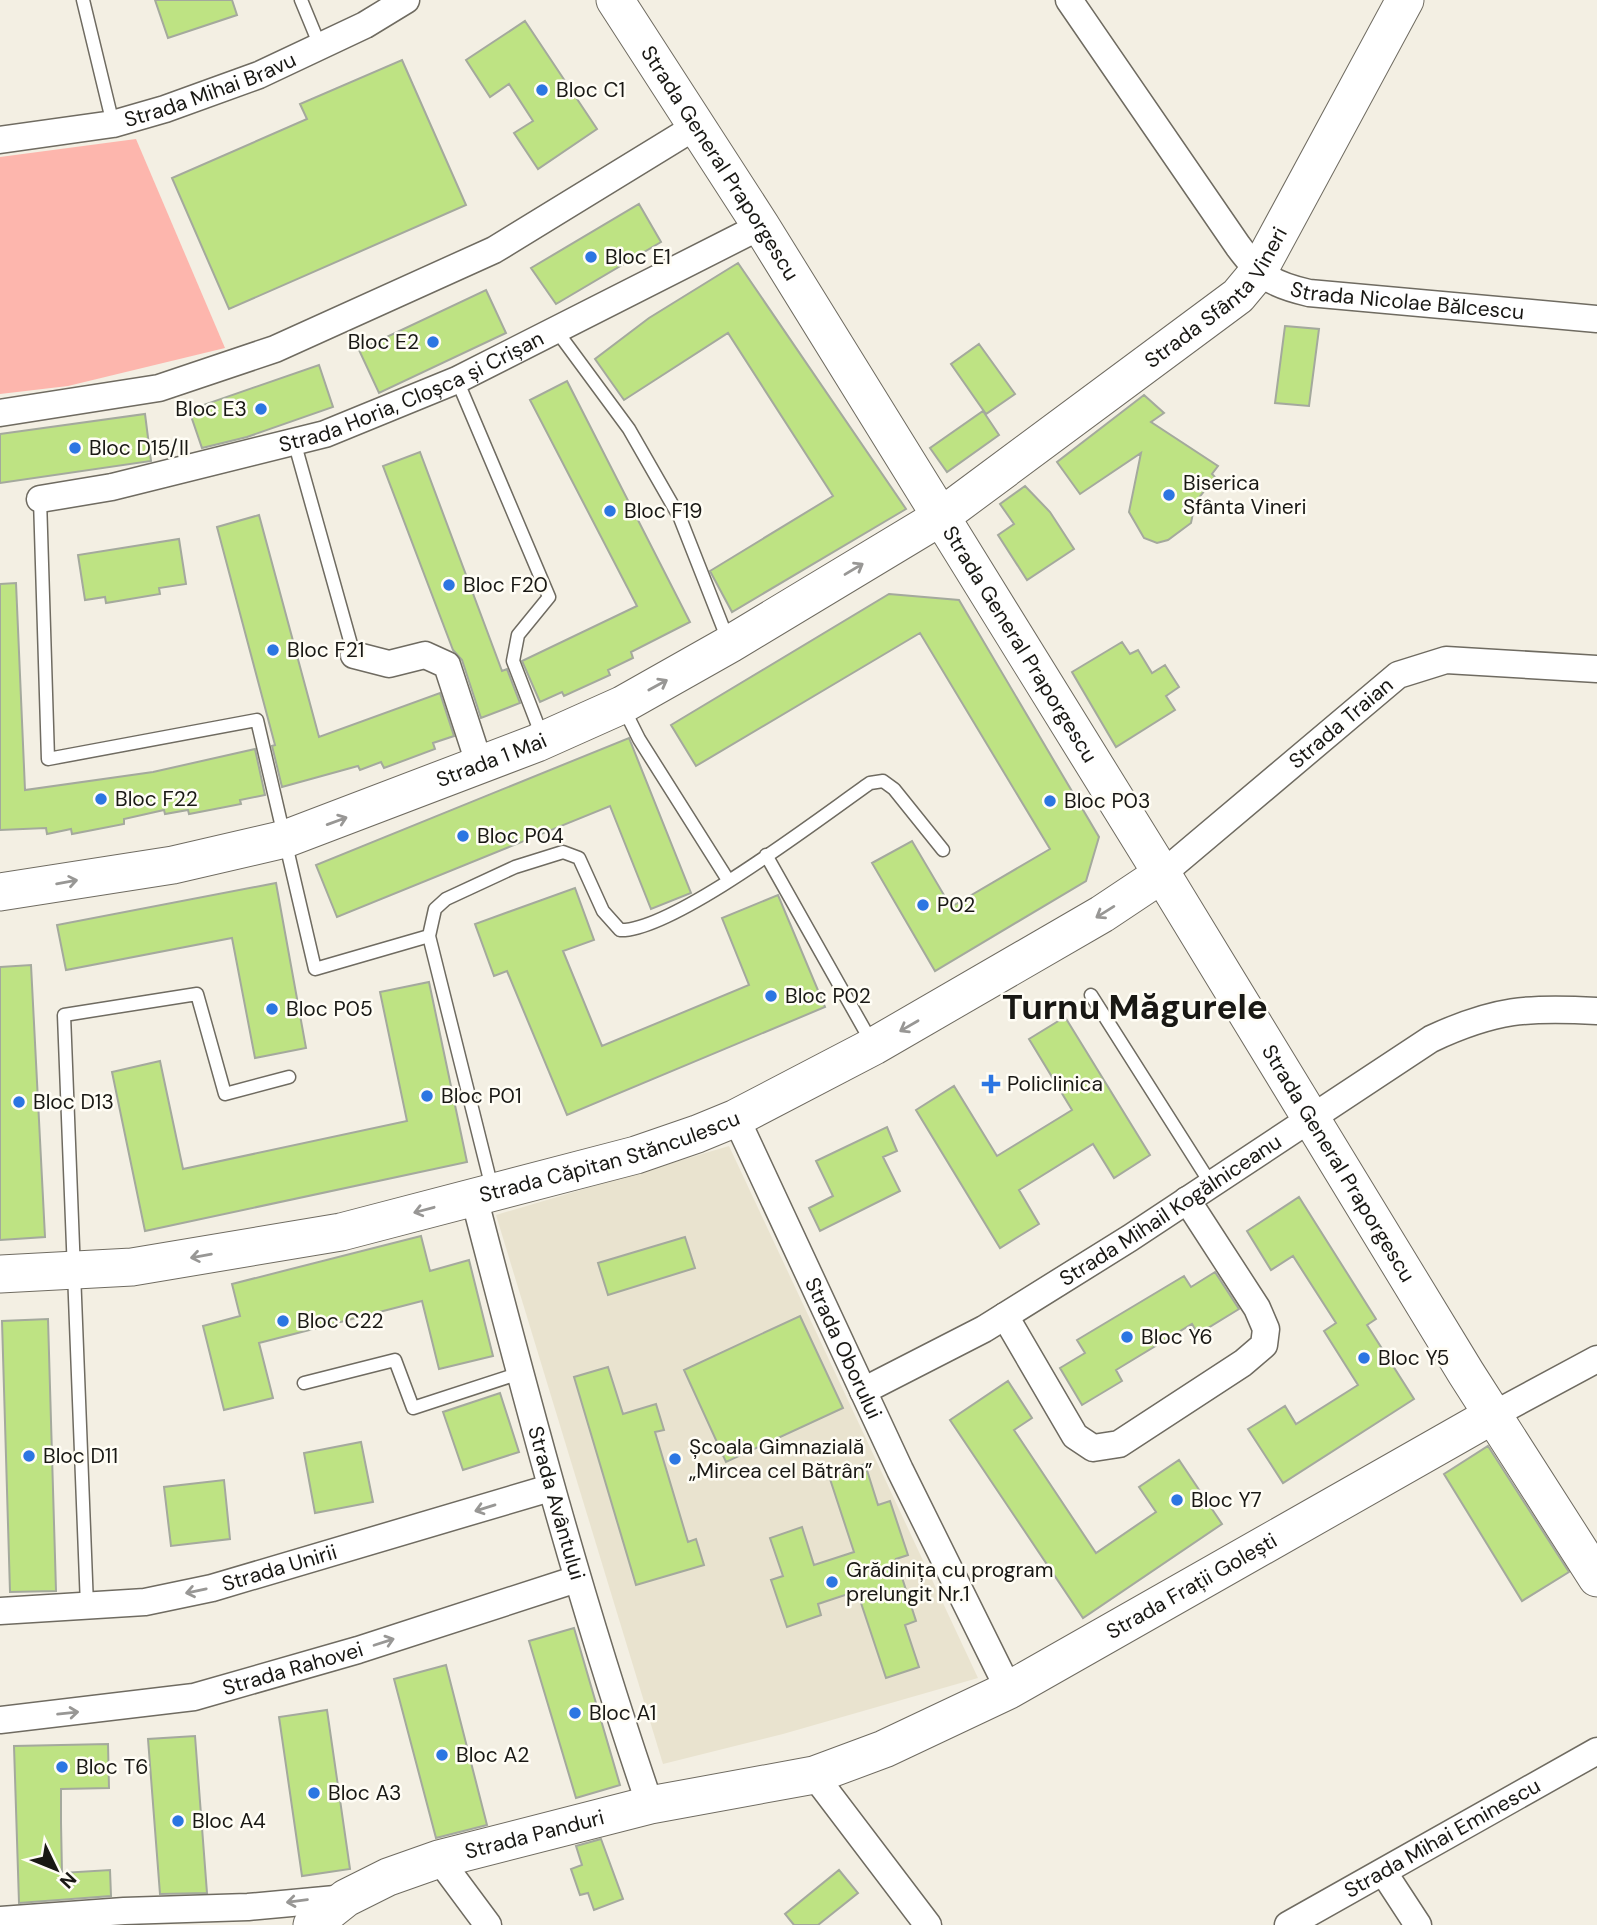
<svg xmlns="http://www.w3.org/2000/svg" width="1597" height="1925" viewBox="0 0 1597 1925" font-family="'DM Sans',sans-serif">
<style>
.built{fill:#e9e3cf}
.green{fill:#fdb6ad}
.building{fill:#bee383;stroke:#a4a99d;stroke-width:2}
.lines{fill:none;stroke-linecap:round;stroke-linejoin:round}
.lane-casing{stroke:#6f6b61;stroke-width:15}
.street-casing{stroke:#6f6b61;stroke-width:29}
.secondary-casing{stroke:#6f6b61;stroke-width:39}
.lane{stroke:#fff;stroke-width:12}
.street{stroke:#fff;stroke-width:26}
.secondary{stroke:#fff;stroke-width:37}
.oneway{stroke:#989795}
.poi-dot{fill:#2c76e2;stroke:#fffdf5;stroke-width:2.5}
.labels{text-anchor:middle;stroke-width:5;stroke-linejoin:round;paint-order:stroke}
.street-label{font-size:21px;fill:#191814;stroke:#fffdf5}
.poi-label{font-size:21px;fill:#191814;stroke:#fffdf5;text-anchor:start}
.town-label{font-size:35px;font-weight:bold;fill:#191814;stroke:#fffdf5}
</style>
<rect width="100%" height="100%" fill="#f3efe3"/>
<!-- built -->
<path class="built" d="M729 1146 978 1678 783 1734 663 1764 496 1215Z"/>
<!-- green -->
<path class="green" d="M136 139 225 348 68 386 0 394V157Z"/>
<!-- building -->
<path class="building" d="M155 0H232L237 15 168 38Z
M525 21 597 129 538 169 514 133 533 121 509 84 490 97 466 60Z
M402 60 466 205 229 309 172 178 307 119 300 104Z
M639 204 661 242 556 304 531 268Z
M738 263 906 509 732 612 710 571 833 496 728 333 624 400 595 359 649 318Z
M486 290 506 333 379 393 359 350Z
M1285 326 1319 329 1309 406 1275 403Z
M979 344 1015 394 986 414 951 364Z
M319 365 333 407 247 437 202 448 189 410Z
M567 381 690 622 631 652 633 658 608 670 610 675 564 696 562 692 540 702 522 661 637 606 530 400Z
M1144 395 1164 413 1151 422 1218 466 1212 474 1215 477 1195 503 1191 523 1168 540 1157 543 1144 538 1129 512 1141 453 1080 494 1057 462Z
M983 411 999 435 947 472 930 448Z
M145 414 151 461 0 483V434Z
M420 452 502 671 507 669 520 703 481 718 462 660 453 650 383 466Z
M1025 486 1050 512 1074 549 1027 580 998 535 1014 524 1000 504Z
M259 515 319 737 440 693 454 736 433 743 435 749 384 768 381 762 360 770 358 766 282 787 272 746 275 745 217 527Z
M179 539 186 584 159 588 160 594 106 603 105 597 85 600 78 555Z
M16 583 25 790 153 772 255 749 265 795 240 800 241 804 189 814 188 810 165 814 164 810 124 819V824L72 834 71 829 47 834 46 828 0 830V584Z
M889 594 959 600 1099 837 1086 881 935 971 872 863 912 841 951 907 1050 849 920 633 696 766 671 725Z
M1122 642 1130 654 1138 650 1152 673 1165 665 1179 687 1166 696 1175 710 1116 747 1072 672Z
M629 738 691 893 651 909 610 806 337 917 316 865Z
M276 883 306 1048 255 1058 232 938 66 970 57 925Z
M575 888 594 940 563 951 602 1046 749 985 722 918 778 895 825 1007 567 1115 507 971 494 976 475 924Z
M31 965 45 1237 0 1240V967Z
M429 982 467 1162 145 1231 112 1072 160 1061 183 1169 407 1121 380 992Z
M1065 1017 1150 1155 1114 1178 1093 1144 1019 1190 1039 1224 1000 1248 916 1110 954 1086 997 1156 1072 1110 1029 1039Z
M887 1127 897 1151 883 1157 900 1191 820 1231 809 1208 833 1196 816 1161Z
M1299 1197 1376 1319 1367 1325 1414 1399 1283 1483 1248 1429 1285 1406 1296 1424 1358 1385 1324 1331 1336 1323 1293 1256 1271 1270 1247 1231Z
M421 1236 430 1271 469 1260 493 1356 439 1369 422 1301 259 1343 273 1398 224 1410 203 1326 240 1316 232 1284Z
M685 1237 695 1268 608 1295 598 1263Z
M1215 1272 1239 1309 1198 1334 1192 1324 1116 1370 1122 1381 1082 1405 1060 1368 1085 1353 1077 1340 1184 1276 1191 1287Z
M800 1316 843 1408 726 1462 684 1370Z
M48 1319 56 1591 10 1592 2 1321Z
M608 1367 623 1414 656 1404 664 1430 655 1432 688 1542 696 1539 704 1565 636 1585 574 1377Z
M1008 1381 1032 1418 1014 1430 1096 1553 1156 1512 1139 1487 1179 1460 1222 1524 1083 1618 950 1420Z
M500 1393 519 1452 463 1470 443 1412Z
M361 1442 373 1502 315 1513 304 1453Z
M1488 1446 1569 1572 1522 1601 1444 1474Z
M865 1464 878 1505 890 1501 908 1555 896 1559 916 1621 905 1625 919 1667 886 1678 857 1591 818 1604 821 1615 787 1627 771 1580 783 1576 770 1538 802 1527 814 1565 854 1552 829 1476Z
M224 1480 230 1539 171 1546 164 1487Z
M574 1628 620 1785 576 1798 529 1641Z
M446 1665 487 1825 436 1838 394 1679Z
M327 1710 350 1869 302 1876 279 1717Z
M195 1736 207 1893 160 1894 148 1739Z
M108 1744 109 1788 61 1789V1823L62 1873 110 1870 111 1896 19 1903 14 1746Z
M601 1839 623 1899 594 1910 588 1893 580 1895 571 1869 582 1865 576 1846Z
M839 1870 858 1893 818 1925H794L785 1914Z"/>
<g class="lines">
<defs>
<path id="lane" d="M83 0 113 124
M301 0 320 46
M556 330 629 429 680 518 728 640
M457 380 549 597 518 635 513 661 542 736
M294 441 354 655
M40 499 48 759 257 720 315 969 429 936 492 1188
M623 707 639 739 728 880
M766 855 872 1043
M429 936 435 909 446 899 515 867 563 852 579 858 603 911 620 930C672 932 821 817 870 783L883 781 894 789 943 850
M1091 995 1211 1184
M304 1383 395 1360 413 1408 520 1373
M87 1606 64 1015 197 994 225 1094 289 1077"/>
<g id="street">
<path id="s1" d="M1069 0 1238 246C1261 277 1271 284 1309 293L1597 319"/>
<path id="s2" d="M0 140 113 124 165 109 259 75 365 25 406 0"/>
<path d="M0 413 159 388 275 349 494 250 698 125"/>
<path id="s3" d="M40 499 112 487 325 434 457 380 761 226"/>
<path d="M354 655 389 664 425 655 447 665 480 766"/>
<path id="s4" d="M1162 874 1398 675 1446 660 1597 669"/>
<path id="s5" d="M736 1118 900 1470 1009 1690"/>
<path id="s6" d="M474 1197C527 1402 581 1605 650 1805"/>
<path d="M1005 1316 1075 1436 1093 1448 1119 1444 1243 1363 1264 1345 1266 1329 1257 1308 1187 1200"/>
<path id="s7" d="M863 1391 984 1329 1130 1238 1431 1039C1495 1009 1528 1007 1597 1011"/>
<path d="M1493 1415 1597 1359"/>
<path id="s8" d="M0 1611 145 1602 212 1588 550 1488"/>
<path id="s9" d="M0 1720 194 1697 358 1650 577 1579"/>
<path d="M814 1775 928 1925"/>
<path d="M439 1859 488 1925"/>
<path d="M1384 1873 1418 1925"/>
<path d="M0 1920 124 1911 248 1907 346 1898"/>
<path id="s10" d="M1288 1925 1597 1751"/>
</g>
<g id="secondary">
<path id="s11" d="M615 0 761 226 1162 874 1466 1373 1597 1578"/>
<path id="s12" d="M0 892 173 865 285 839 537 743 622 705 730 644 939 518 1238 296 1258 272 1405 0"/>
<path id="s13" d="M0 1274 132 1267 341 1232 636 1155 697 1134 736 1118 874 1046 1102 914 1162 874"/>
<path id="s14" d="M312 1925 346 1898 388 1877 439 1859 650 1805 814 1775 884 1749 1009 1690 1493 1415"/>
</g>
</defs>
<!-- lane casing -->
<use href="#lane" class="lane-casing"/>
<!-- street casing -->
<use href="#street" class="street-casing"/>
<!-- secondary casing -->
<use href="#secondary" class="secondary-casing"/>
<!-- lane -->
<use href="#lane" class="lane"/>
<!-- street -->
<use href="#street" class="street"/>
<!-- secondary -->
<use href="#secondary" class="secondary"/>
</g>
<!-- one-way arrows -->
<defs><path id="oneway-shaft" d="M-6 0H5M1.5-3L5.5 0L1.5 3" fill="none" stroke-width="1.6" stroke-linecap="round" stroke-linejoin="round" transform="scale(1.75)"/></defs>
<g class="oneway">
<use href="#oneway-shaft" transform="translate(854 569) rotate(-31)"/>
<use href="#oneway-shaft" transform="translate(658 685) rotate(-29)"/>
<use href="#oneway-shaft" transform="translate(337 821) rotate(-20)"/>
<use href="#oneway-shaft" transform="translate(67 882) rotate(-10)"/>
<use href="#oneway-shaft" transform="translate(1105 912) rotate(148)"/>
<use href="#oneway-shaft" transform="translate(909 1026) rotate(150)"/>
<use href="#oneway-shaft" transform="translate(424 1210) rotate(165)"/>
<use href="#oneway-shaft" transform="translate(201 1256) rotate(170)"/>
<use href="#oneway-shaft" transform="translate(485 1508) rotate(163)"/>
<use href="#oneway-shaft" transform="translate(196 1591) rotate(168)"/>
<use href="#oneway-shaft" transform="translate(384 1642) rotate(-18)"/>
<use href="#oneway-shaft" transform="translate(68 1713) rotate(-6)"/>
<use href="#oneway-shaft" transform="translate(297 1901) rotate(173)"/>
</g>
<!-- markers -->
<g class="poi-dot">
<circle cx="542" cy="90" r="7"/>
<circle cx="591" cy="257" r="7"/>
<circle cx="433" cy="342" r="7"/>
<circle cx="261" cy="409" r="7"/>
<circle cx="75" cy="448" r="7"/>
<circle cx="1169" cy="495" r="7"/>
<circle cx="610" cy="511" r="7"/>
<circle cx="449" cy="585" r="7"/>
<circle cx="273" cy="650" r="7"/>
<circle cx="101" cy="799" r="7"/>
<circle cx="1050" cy="801" r="7"/>
<circle cx="463" cy="836" r="7"/>
<circle cx="923" cy="905" r="7"/>
<circle cx="771" cy="996" r="7"/>
<circle cx="272" cy="1009" r="7"/>
<path d="M987.5 1073.5h7v7h7v7h-7v7h-7v-7h-7v-7h7z"/>
<circle cx="427" cy="1096" r="7"/>
<circle cx="19" cy="1102" r="7"/>
<circle cx="283" cy="1321" r="7"/>
<circle cx="1127" cy="1337" r="7"/>
<circle cx="1364" cy="1358" r="7"/>
<circle cx="29" cy="1456" r="7"/>
<circle cx="675" cy="1459" r="7"/>
<circle cx="1177" cy="1500" r="7"/>
<circle cx="832" cy="1582" r="7"/>
<circle cx="575" cy="1713" r="7"/>
<circle cx="442" cy="1755" r="7"/>
<circle cx="62" cy="1767" r="7"/>
<circle cx="314" cy="1793" r="7"/>
<circle cx="178" cy="1821" r="7"/>
</g>
<g class="labels">
<!-- street labels -->
<g class="street-label">
<text dy="7" stroke="none"><textPath href="#s2" startOffset="217">Strada Mihai Bravu</textPath></text>
<text dy="7" stroke="none"><textPath href="#s11" startOffset="194">Strada General Praporgescu</textPath></text>
<text dy="7" stroke="none"><textPath href="#s12" startOffset="1377">Strada Sfânta Vineri</textPath></text>
<text dy="7" stroke="none"><textPath href="#s1" startOffset="485">Strada Nicolae Bălcescu</textPath></text>
<text dy="7" stroke="none"><textPath href="#s3" startOffset="388">Strada Horia, Cloșca și Crișan</textPath></text>
<text dy="7" stroke="none"><textPath href="#s11" startOffset="761">Strada General Praporgescu</textPath></text>
<text dy="7" stroke="none"><textPath href="#s4" startOffset="234">Strada Traian</textPath></text>
<text dy="7" stroke="none"><textPath href="#s12" startOffset="511">Strada 1 Mai</textPath></text>
<text dy="7" stroke="none"><textPath href="#s13" startOffset="623">Strada Căpitan Stănculescu</textPath></text>
<text dy="7" stroke="none"><textPath href="#s11" startOffset="1370">Strada General Praporgescu</textPath></text>
<text dy="7" stroke="none"><textPath href="#s7" startOffset="357">Strada Mihail Kogălniceanu</textPath></text>
<text dy="7" stroke="none"><textPath href="#s5" startOffset="254">Strada Oborului</textPath></text>
<text dy="7" stroke="none"><textPath href="#s6" startOffset="317">Strada Avântului</textPath></text>
<text dy="7" stroke="none"><textPath href="#s8" startOffset="284">Strada Unirii</textPath></text>
<text dy="7" stroke="none"><textPath href="#s14" startOffset="952">Strada Frații Golești</textPath></text>
<text dy="7" stroke="none"><textPath href="#s9" startOffset="298">Strada Rahovei</textPath></text>
<text dy="7" stroke="none"><textPath href="#s14" startOffset="243">Strada Panduri</textPath></text>
<text dy="7" stroke="none"><textPath href="#s10" startOffset="177">Strada Mihai Eminescu</textPath></text>
</g>
<!-- poi labels -->
<g class="poi-label">
<text x="556" y="97">Bloc C1</text>
<text x="605" y="264">Bloc E1</text>
<text x="419" y="349" text-anchor="end">Bloc E2</text>
<text x="247" y="416" text-anchor="end">Bloc E3</text>
<text x="89" y="455">Bloc D15/II</text>
<text x="1183" y="490">Biserica<tspan x="1183" dy="24">Sfânta Vineri</tspan></text>
<text x="624" y="518">Bloc F19</text>
<text x="463" y="592">Bloc F20</text>
<text x="287" y="657">Bloc F21</text>
<text x="115" y="806">Bloc F22</text>
<text x="1064" y="808">Bloc P03</text>
<text x="477" y="843">Bloc P04</text>
<text x="937" y="912">P02</text>
<text x="785" y="1003">Bloc P02</text>
<text x="286" y="1016">Bloc P05</text>
<text x="1007" y="1091">Policlinica</text>
<text x="441" y="1103">Bloc P01</text>
<text x="33" y="1109">Bloc D13</text>
<text x="297" y="1328">Bloc C22</text>
<text x="1141" y="1344">Bloc Y6</text>
<text x="1378" y="1365">Bloc Y5</text>
<text x="689" y="1454">Școala Gimnazială<tspan x="689" dy="24">„Mircea cel Bătrân”</tspan></text>
<text x="43" y="1463">Bloc D11</text>
<text x="1191" y="1507">Bloc Y7</text>
<text x="846" y="1577">Grădinița cu program<tspan x="846" dy="24">prelungit Nr.1</tspan></text>
<text x="589" y="1720">Bloc A1</text>
<text x="456" y="1762">Bloc A2</text>
<text x="76" y="1774">Bloc T6</text>
<text x="328" y="1800">Bloc A3</text>
<text x="192" y="1828">Bloc A4</text>
</g>
<!-- town labels -->
<g class="town-label">
<text x="1135" y="1019">Turnu Măgurele</text>
</g>
</g>
<!-- north arrow -->
<g transform="translate(56 1869) rotate(133)" stroke="#fffdf5" stroke-width="5" paint-order="stroke">
<path d="M0-5L12 26L0 18L-12 26Z" fill="#191814"/>
<text y="-10" font-size="19" font-weight="bold" text-anchor="middle" fill="#191814">N</text>
</g>
</svg>
